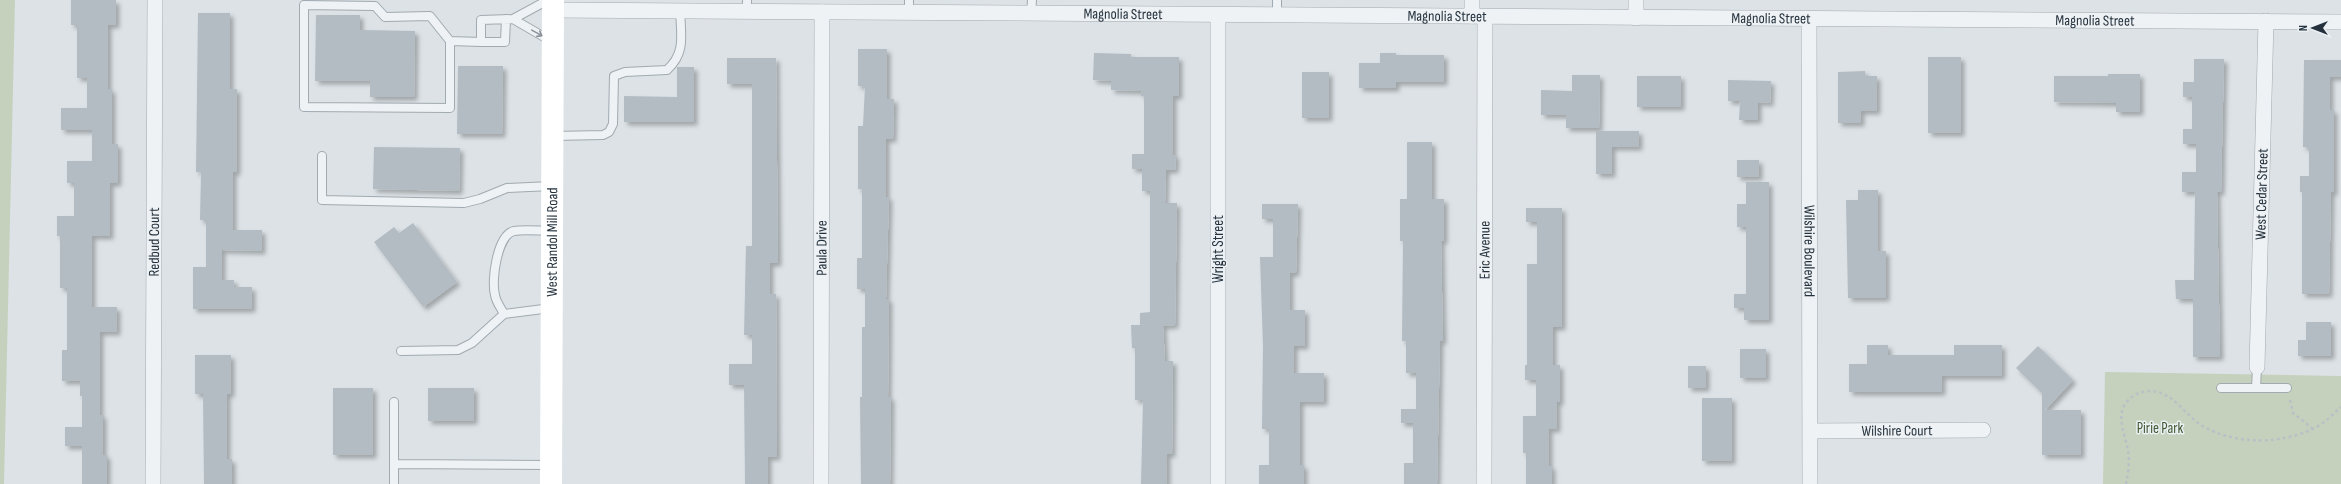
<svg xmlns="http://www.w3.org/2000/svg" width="2341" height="484" viewBox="0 0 2341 484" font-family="'Sofia Sans Condensed',sans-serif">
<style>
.green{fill:#c5d1bc}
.building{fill:#b3bcc3;filter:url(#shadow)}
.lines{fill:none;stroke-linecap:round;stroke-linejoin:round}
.lane-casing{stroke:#a1aab0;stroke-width:10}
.street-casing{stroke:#a1aab0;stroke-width:16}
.path{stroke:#bac0c5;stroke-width:2.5;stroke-dasharray:3 3;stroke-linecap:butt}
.lane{stroke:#eef2f5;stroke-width:8}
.street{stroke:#eef2f5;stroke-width:15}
.secondary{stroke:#fff;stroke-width:22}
.oneway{stroke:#8a9299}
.labels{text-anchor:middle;stroke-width:3;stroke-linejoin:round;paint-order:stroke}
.street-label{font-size:15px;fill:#25323d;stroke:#ebf0f4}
.park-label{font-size:15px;fill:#405932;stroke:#ebf0f4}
</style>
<defs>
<filter id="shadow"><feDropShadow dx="3.5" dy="3.5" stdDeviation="2" flood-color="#0004"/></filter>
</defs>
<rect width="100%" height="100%" fill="#dce2e6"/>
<!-- green -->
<path class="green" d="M0 0H15L4 484H0Z
M2105 372 2341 376V484H2103Z"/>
<!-- building -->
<path class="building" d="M71 0H116V25H108V89H112V144H118V183H110V236H92V307H117V332H100V415H103V455H107V484H82V446H65V427H82V396H80V381H62V350H67V288H60V236H57V216H74V183H67V161H92V130H61V108H87V78H77V25H71Z
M198 13H230V89H237V172H233V230H262V251L222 250V280H234V287H252V309H193V267H206V220H200L201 172H196Z
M316 15H360V30L415 31 414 97H370V81H315Z
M858 49H887V99H894L893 139H886V197H889L886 299H889L888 397H891L890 484H861L860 397H862V327H865V289H857V258H862V189H858V126H863L865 86H858Z
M1094 53 1131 54V57H1179V96H1173V155H1176L1175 170H1166L1165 203H1177L1175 325 1163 326 1165 361H1173L1172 454H1167V484H1141L1143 400H1135V348H1132L1131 325H1140V313L1150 312V191H1142V169H1132V154H1144V96H1141V91L1111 90V81L1093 80Z
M1380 53H1396V55H1444V82H1396V88H1359V63H1380Z
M1928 57H1961V133H1928Z
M727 58H776L778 263H770V294H776L777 457H768V484H745L744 385H729V364H752V335H744L746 246H752V84H727Z
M2194 59H2224L2221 192H2217L2220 357H2193V299H2176L2175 280H2194L2195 192H2182V172H2196V144H2183V129H2192V97H2183V82H2194Z
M2304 60H2341V77H2330V110H2334V192H2331L2329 294H2302V192H2300V176H2309V147H2303Z
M458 66H503L502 134H457Z
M677 67H694V122H624V96L677 97Z
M1865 71V76H1877V111H1861V123H1838V72Z
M1302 72H1329V118H1302Z
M2108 74H2140V112H2116V103L2054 102V76H2108Z
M1572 75H1600L1599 128H1566V115H1541V90L1572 91Z
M1637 76H1681V107H1637Z
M1728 80 1771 81 1770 103 1758 102V120H1739L1740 101H1728Z
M1596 131H1639V147H1612V174H1596Z
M1407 142H1432V199H1444V241H1441L1443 341H1440L1437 484H1404V463H1413V423H1401V409H1416V373H1406V341H1402L1403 241H1400V199H1407Z
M374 147 460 148 459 191 373 189Z
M1737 160H1759V177H1737Z
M1746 182H1769V320H1744V308H1734V294H1746V227H1737V204H1746Z
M1858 190H1878V251H1886V298H1848L1846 200H1858Z
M1262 204H1298L1296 273H1290V310H1305V346H1294V373H1324V402H1300V465H1304V484H1259V465H1269V429H1262L1263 346 1260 257H1273V219H1262Z
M1526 208H1562V327H1553V365H1560V402H1557V429H1549V466H1552V484H1526V453H1523V416H1536V380H1525V365H1527V264H1537V222H1526Z
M413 223 457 282 423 307 374 242 394 227 399 233Z
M2306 322H2331V356H2298V340H2306Z
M1867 345H1888V355H1954V345H2002V376H1942V392H1849V364H1867Z
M2038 346 2073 380 2045 410H2081V455H2042V393L2016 368Z
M1740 349H1766V378H1740Z
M195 355H231V394H227V459H232V484H204L203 394H195Z
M1688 366H1706V388H1688Z
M333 388H373V455H333Z
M428 388H474V421H428Z
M1702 398H1732V461H1702Z"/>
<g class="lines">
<defs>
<path id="lane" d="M548 0 513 19 551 41
M747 12V0
M909 13V0
M1031 14 1032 0
M1277 15V0
M506 19 505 42H481V20L513 19
M450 41 430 16 385 17 375 6 304 5V107L450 108V41L481 42
M553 136 603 135 609 132 613 124 614 76 625 72 667 70C686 53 681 35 680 11
M322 156V200L464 203 480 199 507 188 551 186
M504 314C501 308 496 302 495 295 491 281 497 235 514 231 525 229 540 231 551 231
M401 351 458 350 472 343 504 314 551 308
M2221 388H2287
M2256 388 2257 367
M394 402V484
M394 464 551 465"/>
<g id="street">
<path d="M1636 0V18"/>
<path id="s1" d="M553 10 2341 22"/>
<path d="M1218 15V484"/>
<path d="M1472 16V0"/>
<path id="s2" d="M1809 19 1810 484"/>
<path id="s3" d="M2257 367 2266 21"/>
<path id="s4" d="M1811 431 1983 430"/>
<path id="s5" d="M153 484 155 0"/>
<path id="s6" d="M821 484 822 12"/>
<path id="s7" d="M1484 484 1485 17"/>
</g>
</defs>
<!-- lane casing -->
<use href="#lane" class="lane-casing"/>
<!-- street casing -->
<use href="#street" class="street-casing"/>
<!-- path -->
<path class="path" d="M2290 400 2293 413 2312 428
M2126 484C2128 474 2130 461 2128 451 2126 437 2117 420 2124 406 2131 393 2147 388 2161 393 2176 398 2187 416 2201 425 2235 446 2286 445 2320 425 2328 420 2334 413 2341 407"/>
<!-- lane -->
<use href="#lane" class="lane"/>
<!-- street -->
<use href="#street" class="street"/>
<!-- secondary -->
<path class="secondary" id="s8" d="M551 484 553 0"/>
</g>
<!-- one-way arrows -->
<defs><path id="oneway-shaft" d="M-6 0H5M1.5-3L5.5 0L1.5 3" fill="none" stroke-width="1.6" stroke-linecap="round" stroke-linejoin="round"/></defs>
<use class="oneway" href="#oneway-shaft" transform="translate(537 33) rotate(29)"/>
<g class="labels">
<!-- street labels -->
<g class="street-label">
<text dy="5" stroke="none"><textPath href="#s1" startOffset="570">Magnolia Street</textPath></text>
<text dy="5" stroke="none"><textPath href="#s1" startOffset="894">Magnolia Street</textPath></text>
<text dy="5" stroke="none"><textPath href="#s1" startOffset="1218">Magnolia Street</textPath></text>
<text dy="5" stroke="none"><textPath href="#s1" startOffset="1542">Magnolia Street</textPath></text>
<text dy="5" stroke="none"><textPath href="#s3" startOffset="173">West Cedar Street</textPath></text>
<text dy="5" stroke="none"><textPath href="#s5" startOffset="242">Redbud Court</textPath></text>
<text dy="5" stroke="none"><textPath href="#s8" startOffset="242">West Randol Mill Road</textPath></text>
<text dy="5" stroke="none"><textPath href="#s6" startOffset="236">Paula Drive</textPath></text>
<text transform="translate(1218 249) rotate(-90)" y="5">Wright Street</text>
<text dy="5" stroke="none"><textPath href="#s7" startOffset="234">Eric Avenue</textPath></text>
<text dy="5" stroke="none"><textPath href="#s2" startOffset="232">Wilshire Boulevard</textPath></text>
<text dy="5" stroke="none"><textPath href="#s4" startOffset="86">Wilshire Court</textPath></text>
</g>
<!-- park labels -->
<g class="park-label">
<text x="2160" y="433">Pirie Park</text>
</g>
</g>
<!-- north arrow -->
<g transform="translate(2313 28) rotate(270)" stroke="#ebf0f4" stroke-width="3" paint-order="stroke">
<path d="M0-3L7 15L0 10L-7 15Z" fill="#25323d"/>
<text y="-6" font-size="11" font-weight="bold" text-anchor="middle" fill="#25323d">N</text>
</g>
</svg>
